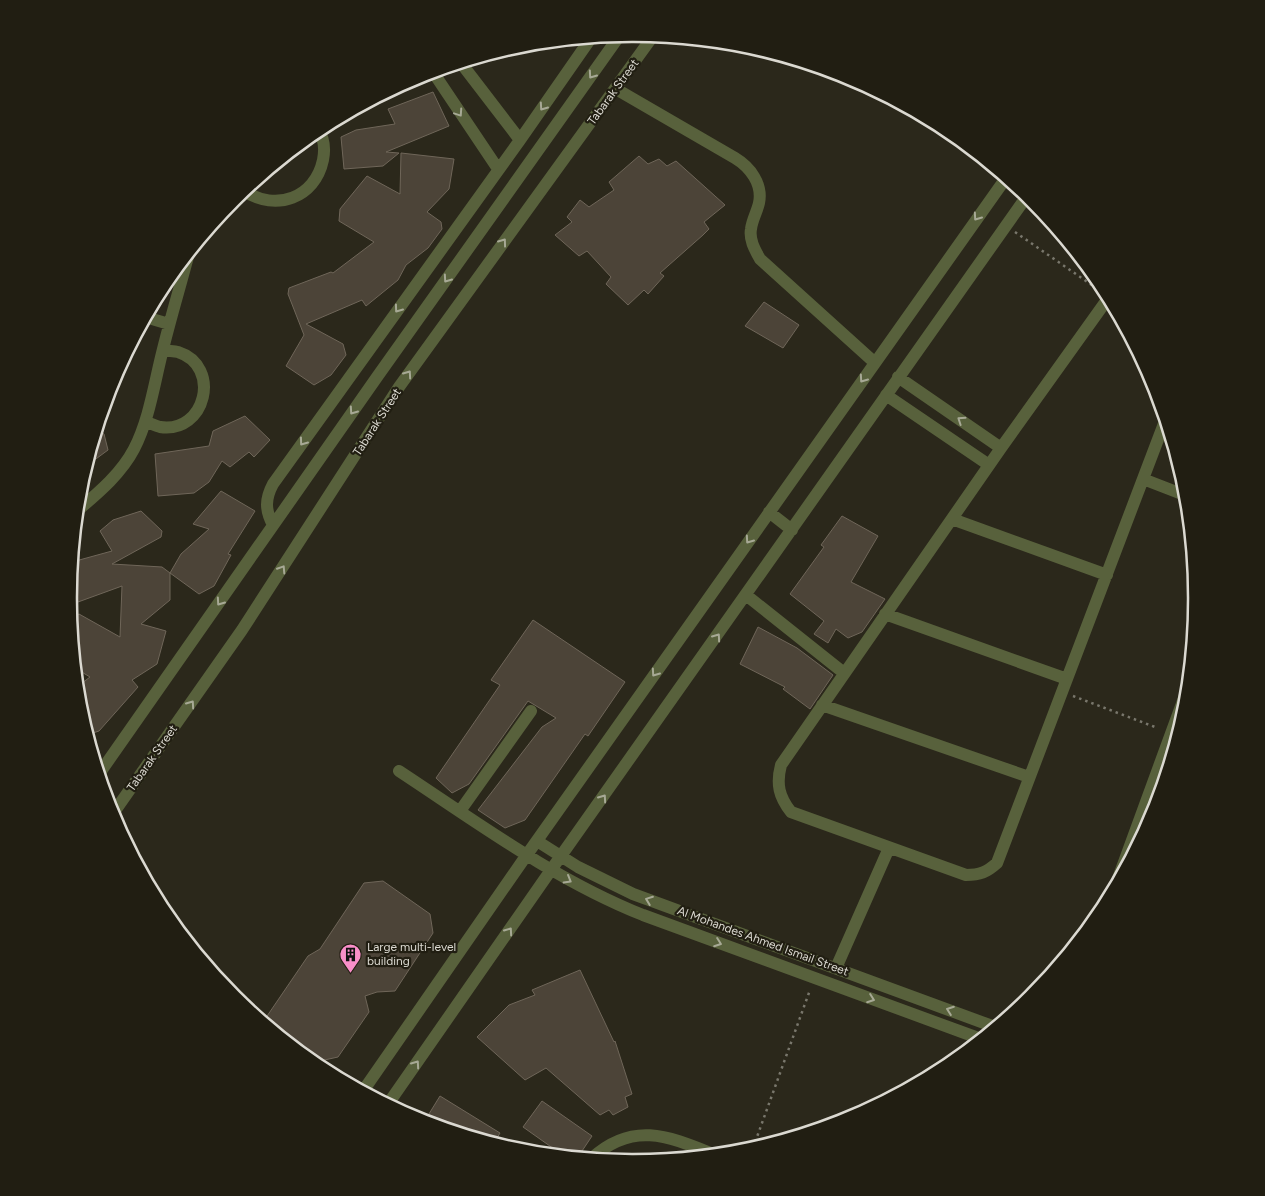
<svg xmlns="http://www.w3.org/2000/svg" width="1265" height="1196" viewBox="0 0 1265 1196" font-family="Figtree,sans-serif">
<style>
.building{fill:#4c4438;stroke:#6f6659}
.lines{fill:none;stroke-linecap:round;stroke-linejoin:round}
.path{stroke:#79776c;stroke-width:2.5;stroke-dasharray:2.5 4;stroke-linecap:butt}
.minor{stroke:#58613c;stroke-width:12}
.oneway{stroke:#a7a995}
.labels{text-anchor:middle;stroke-width:4.5;stroke-linejoin:round;paint-order:stroke}
.street-label{font-size:12px;fill:#dbd9d1;stroke:#211e12}
.poi-label{font-size:12px;fill:#dbd9d1;stroke:#211e12;text-anchor:start}
.rim{fill:none;stroke:#dbd9d1;stroke-width:2.5}
</style>
<rect width="100%" height="100%" fill="#2b281b"/>
<!-- building -->
<path class="building" d="M433 92 449 126 386 152 399 153 383 166 344 169 341 137 356 130 395 124 388 109Z
M401 153 454 159 449 189 427 212 441 222 442 229 428 248 406 265 398 280 366 306 362 300 306 324 343 344 346 355 331 375 314 385 286 366 304 335 288 294 289 288 331 272 333 273 374 242 339 221 340 209 367 176 400 194Z
M639 156 648 164 659 159 667 166 676 161 725 205 704 222 709 229 703 235 660 273 664 276 648 294 644 290 628 305 606 284 611 277 587 251 579 256 555 235 572 222 567 217 580 200 589 207 614 190 609 182Z
M764 302 799 325 783 348 745 326Z
M245 416 270 440 254 457 249 452 230 467 222 461 209 482 194 493 158 496 155 454 209 446 213 431Z
M97 429 104 434 108 450 85 467Z
M221 491 255 511 228 554 231 555 214 586 199 594 170 573 181 554 209 529 193 524Z
M141 511 162 531 161 537 112 564 162 567 170 573V600L141 624 166 631 157 664 132 680 138 687 99 731 87 735 79 708 77 687 90 677 75 668 70 620 79 614 120 637 122 586 78 602 68 600 72 562 112 551 100 531 113 520Z
M842 516 878 536 851 582 885 599 862 632 848 638 836 629 828 643 814 634 824 621 790 594 824 547 821 545Z
M533 620 625 682 588 736 585 734 525 820 505 828 478 810 542 727 556 718 528 701 469 784 452 793 436 778 500 685 491 680Z
M758 627 797 648 833 675 810 709 783 689 785 687 740 664Z
M383 881 430 914 433 933 395 991 377 992 365 996 369 1012 338 1057 320 1061 297 1043 294 1047 263 1022 308 956 320 949 364 883Z
M580 970 614 1042 615 1041 632 1094 625 1097 628 1107 613 1115 609 1110 600 1115 546 1068 525 1080 477 1037 509 1005 535 995 532 990Z
M440 1096 500 1133 494 1143 424 1122Z
M542 1101 592 1136 578 1157 564 1156 523 1127Z"/>
<g class="lines">
<!-- path -->
<path class="path" d="M1015 232 1099 290
M1073 696 1155 727
M753 1148 810 990"/>
<!-- minor -->
<path class="minor" d="M461 63 520 140
M433 72 498 169
M616 89 735 158C750 167 763 184 759 203 757 212 752 220 751 229 749 240 755 250 760 259L874 362
M244 191C276 212 315 198 323 160 325 150 324 138 318 129
M1109 297 1001 448 781 765C776 784 779 797 791 812L966 875C980 875 987 872 997 863L1165 421
M147 315 152 319 169 324
M898 377 1001 448
M886 395 989 465
M146 422C150 423 156 426 160 427 206 434 222 366 178 352 174 351 168 351 163 350
M1143 479 1187 496
M77 511C98 493 121 474 134 449 149 420 154 385 162 353 170 320 180 287 189 253
M769 512 792 530
M952 519 1107 575
M273 525C265 510 265 499 273 484L520 140 591 38
M746 595 844 673
M885 614 1067 679
M822 705 1029 777
M399 771C478 823 555 880 643 915L981 1039
M99 774 377 377 620 35
M460 811 531 711
M112 815 242 630 399 387 653 36
M537 841 578 867 633 894 995 1027
M1116 884 1188 687
M836 968 889 848
M363 1091 526 856 1006 178
M388 1104 551 870 1027 196
M592 1158C633 1121 668 1136 713 1154"/>
</g>
<!-- one-way arrows -->
<defs><path id="oneway-chevron" d="M-2-3.5L2.5 0L-2 3.5" fill="none" stroke-width="1.6" stroke-linecap="round" stroke-linejoin="round" transform="scale(1.25)"/></defs>
<g class="oneway">
<use href="#oneway-chevron" transform="translate(592 75) rotate(125)"/>
<use href="#oneway-chevron" transform="translate(543 107) rotate(125)"/>
<use href="#oneway-chevron" transform="translate(459 113) rotate(56)"/>
<use href="#oneway-chevron" transform="translate(977 217) rotate(125)"/>
<use href="#oneway-chevron" transform="translate(503 242) rotate(-54)"/>
<use href="#oneway-chevron" transform="translate(447 279) rotate(125)"/>
<use href="#oneway-chevron" transform="translate(398 309) rotate(126)"/>
<use href="#oneway-chevron" transform="translate(408 374) rotate(-55)"/>
<use href="#oneway-chevron" transform="translate(863 379) rotate(125)"/>
<use href="#oneway-chevron" transform="translate(353 411) rotate(125)"/>
<use href="#oneway-chevron" transform="translate(961 420) rotate(-146)"/>
<use href="#oneway-chevron" transform="translate(303 442) rotate(126)"/>
<use href="#oneway-chevron" transform="translate(749 540) rotate(125)"/>
<use href="#oneway-chevron" transform="translate(282 569) rotate(-57)"/>
<use href="#oneway-chevron" transform="translate(220 602) rotate(125)"/>
<use href="#oneway-chevron" transform="translate(717 637) rotate(-55)"/>
<use href="#oneway-chevron" transform="translate(655 673) rotate(125)"/>
<use href="#oneway-chevron" transform="translate(191 704) rotate(-55)"/>
<use href="#oneway-chevron" transform="translate(603 798) rotate(-55)"/>
<use href="#oneway-chevron" transform="translate(568 880) rotate(30)"/>
<use href="#oneway-chevron" transform="translate(649 900) rotate(-159)"/>
<use href="#oneway-chevron" transform="translate(509 931) rotate(-55)"/>
<use href="#oneway-chevron" transform="translate(718 943) rotate(20)"/>
<use href="#oneway-chevron" transform="translate(871 999) rotate(20)"/>
<use href="#oneway-chevron" transform="translate(950 1010) rotate(-160)"/>
<use href="#oneway-chevron" transform="translate(416 1064) rotate(-55)"/>
</g>
<!-- icons -->
<defs>
<symbol id="building-pin" viewBox="-11 -11 22 30"><path d="M0 17L-7.5 6A9.5 9.5 0 1 1 7.5 6Z" fill="#f98fc9" stroke="#211e12"/><path d="M-4-6H4V6H1V3H-1V6H-4ZM-2.5-4.3h1.7v1.8h-1.7ZM.8-4.3h1.7v1.8H.8ZM-2.5-1h1.7V.8h-1.7ZM.8-1h1.7V.8H.8Z" fill="#111"/></symbol>
</defs>
<g fill-rule="evenodd">
<use href="#building-pin" x="338" y="942" width="25" height="34"/>
</g>
<g class="labels">
<!-- street labels -->
<g class="street-label">
<text transform="translate(613 92) rotate(-54)" y="4">Tabarak Street</text>
<text transform="translate(377 422) rotate(-57)" y="4">Tabarak Street</text>
<text transform="translate(152 758) rotate(-55)" y="4">Tabarak Street</text>
<text transform="translate(763 941) rotate(20)" y="4">Al Mohandes Ahmed Ismail Street</text>
</g>
<!-- poi labels -->
<g class="poi-label">
<text x="367" y="951">Large multi-level<tspan x="367" dy="14">building</tspan></text>
</g>
</g>
<!-- crop -->
<path d="M0 0H1265V1196H0ZM632 42H633A555 555 0 0 1 1188 597V599A555 555 0 0 1 633 1154H632A555 555 0 0 1 77 599V597A555 555 0 0 1 632 42Z" fill="#211e12" fill-rule="evenodd"/>
<path class="rim" d="M632 42H633A555 555 0 0 1 1188 597V599A555 555 0 0 1 633 1154H632A555 555 0 0 1 77 599V597A555 555 0 0 1 632 42Z"/>
</svg>
